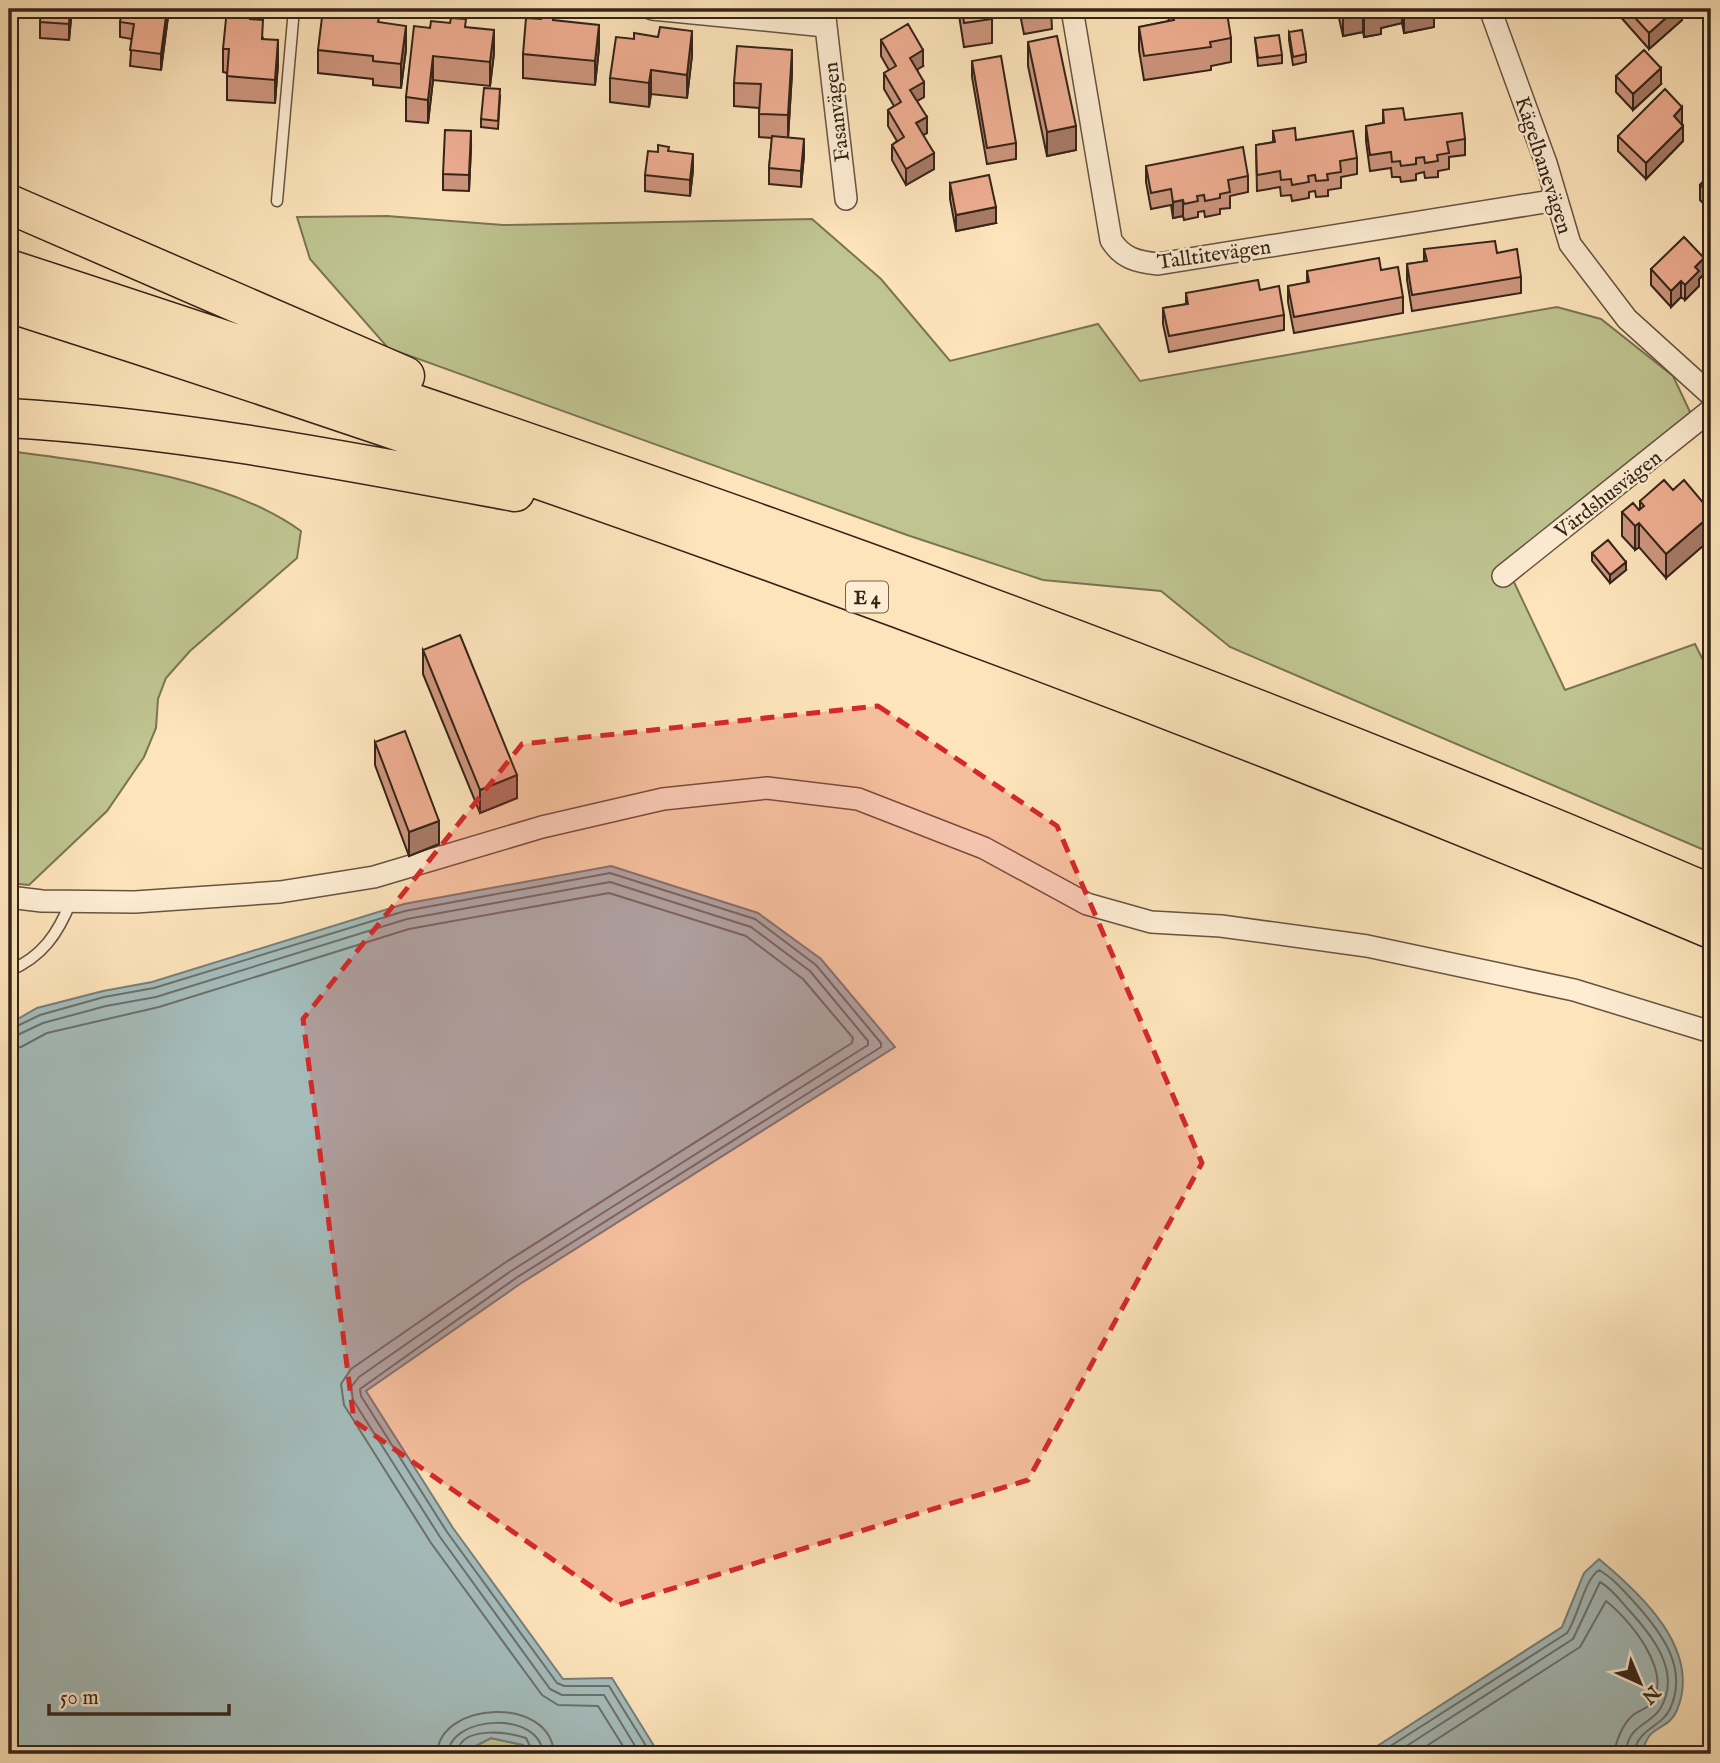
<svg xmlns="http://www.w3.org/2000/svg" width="1720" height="1763" viewBox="0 0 1720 1763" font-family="'IM FELL English',serif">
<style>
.green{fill:#bfc490;stroke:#7a7454;stroke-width:2}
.water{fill:#a4bcbb;stroke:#777f7a;stroke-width:2}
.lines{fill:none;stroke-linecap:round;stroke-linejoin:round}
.shore{stroke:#6c706a;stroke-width:2}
.lane-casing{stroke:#665442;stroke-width:13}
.street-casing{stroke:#665442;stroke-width:24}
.highway-casing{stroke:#342419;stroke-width:41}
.lane{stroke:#feedd3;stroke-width:10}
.street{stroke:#feedd3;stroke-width:21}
.highway{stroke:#fde4bb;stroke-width:38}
.wall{fill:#ce967e;stroke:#342419;stroke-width:2}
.shaded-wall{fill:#a77a66;stroke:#342419;stroke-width:2}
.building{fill:#efae92;stroke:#342419;stroke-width:2}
.marked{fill:#d62828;fill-opacity:0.2;stroke:#d62828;stroke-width:5;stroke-dasharray:14 9;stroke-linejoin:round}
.labels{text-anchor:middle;stroke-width:5;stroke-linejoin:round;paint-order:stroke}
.shield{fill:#feedd3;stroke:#716051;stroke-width:2}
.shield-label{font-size:19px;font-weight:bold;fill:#342419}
.street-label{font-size:21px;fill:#342419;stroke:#feedd3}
</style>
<rect width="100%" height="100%" fill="#fde4bb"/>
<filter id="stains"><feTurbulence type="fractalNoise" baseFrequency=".00286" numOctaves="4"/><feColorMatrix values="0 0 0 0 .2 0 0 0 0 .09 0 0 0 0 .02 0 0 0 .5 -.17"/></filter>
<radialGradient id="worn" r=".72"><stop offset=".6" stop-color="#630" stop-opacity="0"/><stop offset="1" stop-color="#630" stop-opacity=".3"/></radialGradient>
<!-- green -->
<path class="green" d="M387 216 503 225 812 219 881 279 950 361 1098 324 1140 381 1557 307 1601 319 1673 376 1699 431 1513 580 1565 690 1695 644 1711 676V853L1230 647 1161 591 1043 580 907 535 388 348 310 259 297 217Z
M9 451C100 463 225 476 301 531L297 558 190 651 166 678 158 699 156 728 144 757 107 811 29 885 9 883Z
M491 1738 523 1745 529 1754H460Z"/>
<!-- water -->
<path class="water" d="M611 866 758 913 821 959 895 1047 520 1284 366 1391 453 1528 563 1679 612 1678 659 1754H529L523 1745 491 1738 460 1754H9V1024L37 1008 103 991 152 982 404 904Z
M1599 1559C1641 1594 1702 1650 1677 1710 1671 1725 1660 1725 1650 1735 1646 1740 1643 1749 1640 1754H1365L1562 1627 1584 1573Z"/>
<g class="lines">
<!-- shore -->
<path class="shore" d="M9 1030 40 1015 104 997 154 988 405 911 610 873 755 919 816 965 881 1043V1047L516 1278 360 1389 361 1396 447 1532 557 1683 564 1686H609L651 1754
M9 1039 43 1023 106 1006 156 997 407 919 610 882 751 927 810 971 868 1041V1045L511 1271 359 1377 351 1387 353 1400 440 1537 550 1689 562 1695H604L640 1754
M9 1049 21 1047 47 1033 159 1007 409 929 609 893 746 936 803 979 853 1038 852 1043 506 1262 351 1369 341 1384 344 1405 431 1543 542 1695 558 1705 598 1706 628 1754
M437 1754C439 1701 551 1695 554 1754
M448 1754C450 1715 540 1710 543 1754
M457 1754C460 1725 507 1732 526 1738L534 1754
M1378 1754 1567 1633C1579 1615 1584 1580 1599 1570 1613 1578 1624 1591 1635 1603 1661 1632 1689 1668 1670 1709 1661 1728 1637 1728 1634 1754
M1394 1754 1573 1639 1600 1582C1611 1588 1619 1599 1627 1608 1651 1634 1683 1672 1660 1709 1649 1726 1627 1725 1626 1754
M1414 1754 1580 1647 1606 1601C1629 1619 1674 1672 1651 1703 1647 1709 1638 1711 1633 1715 1623 1724 1615 1741 1615 1754"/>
<defs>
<path id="lane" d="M277 201 294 9
M9 971C42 957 58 934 71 901"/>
<path id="street" d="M652 9 825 26
M824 9 846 199
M1072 9 1111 240C1122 258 1137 262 1158 264L1557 200
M1490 9 1546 163 1570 244 1627 319 1711 395
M1503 576 1711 410
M9 897 42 901 135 902 280 892 374 877 542 827 663 799 767 788 858 799 984 848 1087 904 1151 922 1221 926 1367 946 1574 990 1711 1032"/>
<path id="highway" d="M9 204 405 376
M9 269C584 456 1155 656 1711 894
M9 303C585 487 1154 694 1711 929
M9 418C180 428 347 461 515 492"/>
</defs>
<!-- lane casing -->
<use href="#lane" class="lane-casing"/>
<!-- street casing -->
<use href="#street" class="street-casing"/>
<!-- highway casing -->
<use href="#highway" class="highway-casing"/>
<!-- lane -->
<use href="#lane" class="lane"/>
<!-- street -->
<use href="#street" class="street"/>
<!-- highway -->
<use href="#highway" class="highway"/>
</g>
<!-- wall -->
<path class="wall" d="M72 9 69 40 40 38V22Z
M169 9 161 70 130 66 132 39 120 37V22Z
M253 9 252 19 278 64 275 103 227 100V73L223 72V49Z
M958 9H990L992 19V43L964 47Z
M1019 9H1051L1052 29 1024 34Z
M1167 9H1208L1210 16 1231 38V62L1211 66V70L1144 80 1139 50V27L1169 21Z
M1337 9H1434V27L1404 33 1402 23 1381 28V34L1364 37 1363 32 1343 36Z
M1618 9H1682V20L1649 49 1618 14Z
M360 16 379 23 406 49 401 88 373 85V79L318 73V50Z
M554 20 599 48 595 85 523 78V54Z
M466 27 494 53 490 86 433 80 428 123 406 121V97L430 28Z
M1289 32 1306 54V62L1293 65 1289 40Z
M1255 38 1282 55V63L1258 66Z
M881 40 923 66 917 69 924 97 917 101 927 133 923 135 934 169 906 185 892 160V145L897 141 888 126V110L894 106 884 89V73L889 70 881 56Z
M1028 42 1076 150 1047 156 1028 66Z
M692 55 687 98 651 94 649 107 610 102V78Z
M972 61 1016 143V159L987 164 972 77Z
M792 73 788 138 804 155 801 187 769 184V168L772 138 759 137V108L734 106V83Z
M1616 76 1661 84 1633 110 1616 92Z
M500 97 498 129 481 127V119Z
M1383 110 1405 120 1465 139V155L1449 157V169L1438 171V177L1425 178 1424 172 1416 174V180L1401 182 1400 177H1392L1391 168 1370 171 1366 141V126L1383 123Z
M1682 123V124L1683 141 1646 179 1618 151V136Z
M1273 131 1296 140 1357 158V174L1341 177V188L1328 190V196L1316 197 1315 191 1309 192V198L1292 201 1291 195 1281 196 1280 187 1257 191 1256 145 1273 142Z
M471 147 469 191 443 190V174Z
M669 151 693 170 690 196 645 191V175L658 152Z
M1146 166 1248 176V192L1230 196V208L1220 209V214L1205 217 1204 211 1198 212V217L1184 220 1183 216 1173 218 1171 205 1151 209 1146 182Z
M1711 173V211L1700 200V185Z
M950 183 996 223 956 231 950 199Z
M1424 249 1497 253 1521 277V293L1412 311 1407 280V264L1424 262Z
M1651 269 1704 274 1699 279V286L1685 300 1681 297 1671 307 1651 285Z
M1307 271 1403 297V313L1294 333 1288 302V286L1307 283Z
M1260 290 1284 315V330L1169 352 1163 324V308L1186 304V293Z
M1673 490 1666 578 1639 547 1635 550 1622 536V512L1640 510V501Z
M1592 553 1626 570 1610 583 1592 561Z
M423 650 517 798 480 813 423 674Z
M375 742 439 844 409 856 375 765Z"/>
<!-- shaded-wall -->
<path class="shaded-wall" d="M70 9H72L69 40V24Z
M167 9H169L161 70V54Z
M1363 9V32L1343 36V13Z
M1380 9H1402V23L1381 28V34L1364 37V14Z
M1410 9H1434V27L1404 33V10Z
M1676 9H1682V20L1649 49V33Z
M599 25V48L595 85V61Z
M406 26V49L401 88V64Z
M494 30V53L490 86V62Z
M692 31V55L687 98V75Z
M278 40V64L275 103V80Z
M792 50V73L788 139V115Z
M923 50V66L910 74V58Z
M433 56V80L428 123V100Z
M1661 68V84L1633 110V94Z
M651 70V94L649 107V83Z
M924 82V97L910 105V90Z
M1682 107V123L1674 132V116Z
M927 117V133L916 139V123Z
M1076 126V150L1047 156V132Z
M1683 126V141L1646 179V163Z
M471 131V147L469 191V175Z
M804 139V155L801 187V171Z
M934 153V169L906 185V169Z
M693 154V170L690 196V180Z
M1183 200V216L1173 218V202Z
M996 207V223L956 231V215Z
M1704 258V274L1699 279V286L1685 300V285L1695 267Z
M1681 281V297L1671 307V291Z
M1711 515V539L1666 578V554Z
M1639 523V547L1635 550V526Z
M1626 562V570L1610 583V575Z
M517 775V798L480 813V790Z
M439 821V844L409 856V832Z"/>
<!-- building -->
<path class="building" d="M41 9H70L69 24 40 22Z
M122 9H167L161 54 130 50 134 24 120 22Z
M227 9H251L250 19 263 20 262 39 278 40 275 80 227 76 229 49H223Z
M323 9H360L359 15 379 18 378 22 406 26 401 64 373 61V56L318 50Z
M962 9H990L992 19 964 23Z
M1023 9H1051L1052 13 1024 18Z
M1171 9H1208L1210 16 1227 13 1231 38 1210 42 1211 47 1144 56 1139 27 1174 20Z
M1342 9H1362L1343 13Z
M1363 9H1381V10L1364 14Z
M1627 9H1676L1649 33Z
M542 10H554L553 20 599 25 595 61 523 54 526 18 541 19Z
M451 18 466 19 465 27 494 30 490 62 433 56 428 100 406 97 414 26 430 28 431 21 450 23Z
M908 24 923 50 910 58 924 82 910 90 927 117 916 123 934 153 906 169 892 145 904 137 888 110 901 102 884 73 896 66 881 40Z
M660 27 692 31 687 75 651 70 649 83 610 78 616 37 634 39V33L658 37Z
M1302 30 1306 54 1293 57 1289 32Z
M1279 35 1282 55 1258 58 1255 38Z
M1057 36 1076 126 1047 132 1028 42Z
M737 46 792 50 788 115 759 114 761 84 734 83Z
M1644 50 1661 68 1633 94 1616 76Z
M1001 56 1016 143 987 148 972 61Z
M484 88 500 89 498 121 481 119Z
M1665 89 1682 107 1674 116 1683 126 1646 163 1618 136Z
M1403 108 1405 120 1462 113 1465 139 1447 142 1449 153 1437 155 1438 161 1425 163 1424 157 1416 158V164L1401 166 1400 161 1392 162 1391 152 1370 155 1366 126 1384 123 1383 110Z
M1295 128 1296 140 1353 131 1357 158 1340 161 1341 172 1327 174 1328 180 1316 181 1315 175 1308 176 1309 182 1292 185 1291 179 1281 180 1280 171 1257 175 1256 145 1275 142 1273 131Z
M445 130 471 131 469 175 443 174Z
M772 136 804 139 801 171 769 168Z
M658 145 669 147 668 151 693 154 690 180 645 175 648 151 658 152Z
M1243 147 1248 176 1228 180 1230 192 1220 194V198L1205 201 1204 195 1197 196 1198 201 1184 204 1183 200 1173 202 1171 189 1151 193 1146 166Z
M1711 173V195L1700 185Z
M989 175 996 207 956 215 950 183Z
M1684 237 1704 258 1695 267 1699 271 1685 285 1681 281 1671 291 1651 269Z
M1495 241 1497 253 1517 249 1521 277 1412 295 1407 264 1427 261 1424 249Z
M1379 258 1381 270 1398 267 1403 297 1294 317 1288 286 1309 282 1307 271Z
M1258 280 1260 290 1279 286 1284 315 1169 336 1163 308 1188 304 1186 293Z
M1664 480 1673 490 1684 480 1711 512V515L1666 554 1639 523 1635 526 1622 512 1633 503 1639 510 1644 506 1640 501Z
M1608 540 1626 562 1610 575 1592 553Z
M460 635 517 775 480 790 423 650Z
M405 731 439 821 409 832 375 742Z"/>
<!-- marked area -->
<path class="marked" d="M878 706 1057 826 1202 1163 1028 1480 618 1605 354 1421 303 1019 522 744Z"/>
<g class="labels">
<!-- shield labels -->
<rect class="shield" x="846" y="581.5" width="42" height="31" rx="5"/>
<g class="shield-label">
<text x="867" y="604">E 4</text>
</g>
<!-- street labels -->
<g class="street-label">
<text transform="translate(836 112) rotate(-97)" y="7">Fasanvägen</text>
<text transform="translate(1544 165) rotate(72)" y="7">Kägelbanevägen</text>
<text transform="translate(1214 254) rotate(-8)" y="7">Talltitevägen</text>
<text transform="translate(1608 494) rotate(-38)" y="7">Värdshusvägen</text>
</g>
</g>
<!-- margin -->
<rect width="1720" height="1763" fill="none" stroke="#fde4bb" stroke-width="35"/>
<rect x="10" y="10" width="1699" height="1742" fill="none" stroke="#342419" stroke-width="3.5"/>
<rect x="18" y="18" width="1685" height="1728" fill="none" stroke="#342419" stroke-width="2"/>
<!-- north arrow -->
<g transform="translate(1640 1683) rotate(136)" stroke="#feedd3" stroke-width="5" paint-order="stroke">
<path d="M0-5L12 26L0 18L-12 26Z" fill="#342419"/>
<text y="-10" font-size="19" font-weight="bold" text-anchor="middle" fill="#342419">N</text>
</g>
<!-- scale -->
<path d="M49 1704v10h180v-10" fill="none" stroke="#342419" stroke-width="3.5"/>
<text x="60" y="1704" font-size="21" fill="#342419" stroke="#feedd3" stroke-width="5" paint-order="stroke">50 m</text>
<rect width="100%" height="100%" filter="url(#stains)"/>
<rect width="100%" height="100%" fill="url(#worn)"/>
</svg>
